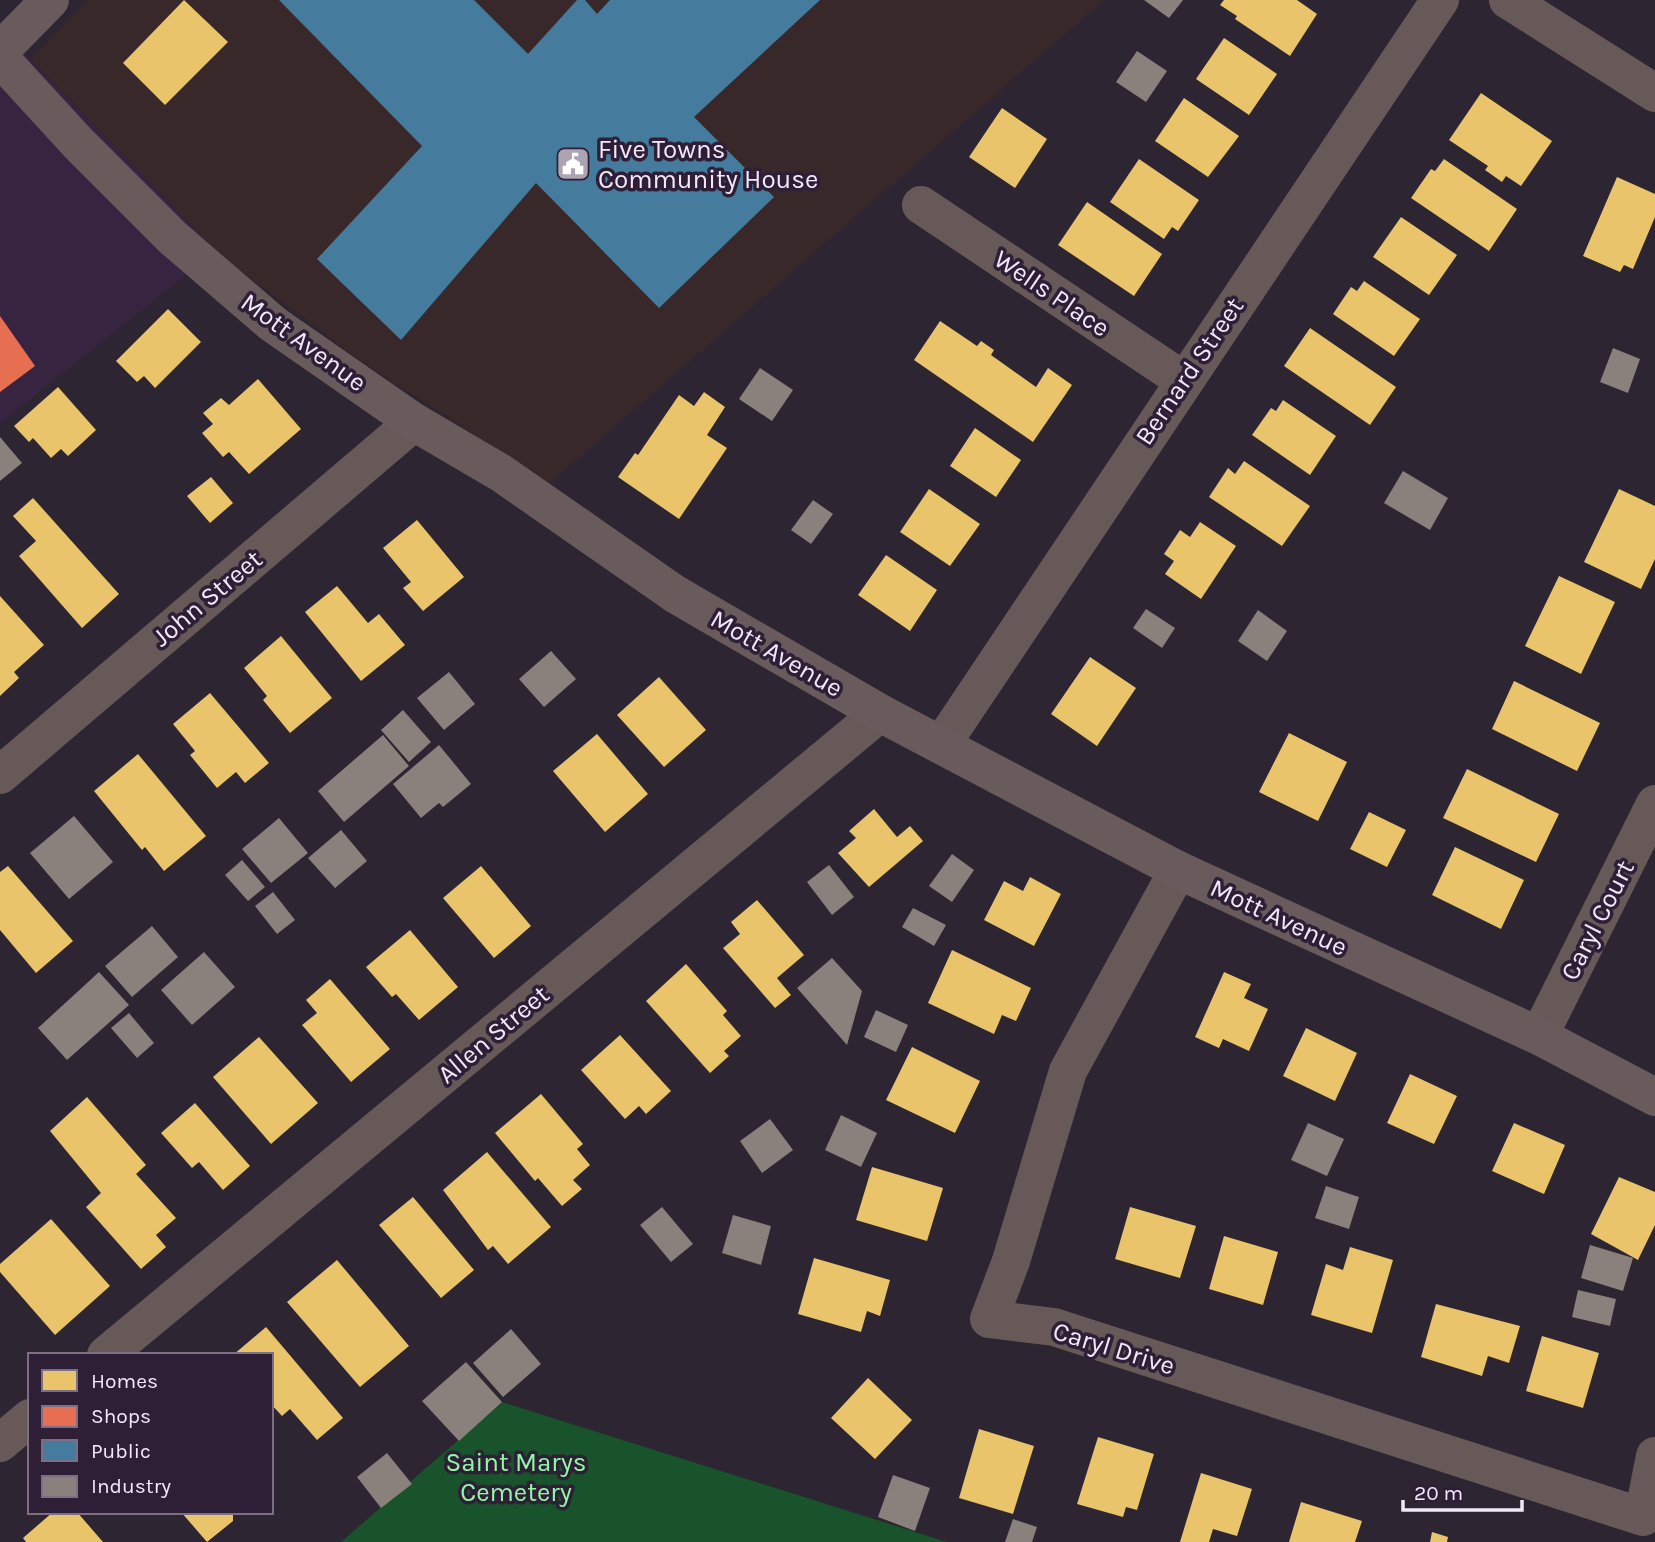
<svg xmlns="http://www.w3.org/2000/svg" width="1655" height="1542" viewBox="0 0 1655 1542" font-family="Karla,sans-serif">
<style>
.built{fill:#372440}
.industrial{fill:#39282a}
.green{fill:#19532b}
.homes{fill:#e9c46a}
.shops{fill:#e76f51}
.public{fill:#457b9d}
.industry{fill:#8a817c}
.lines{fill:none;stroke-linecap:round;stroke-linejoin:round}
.street{stroke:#665957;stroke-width:38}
.secondary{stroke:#695b5b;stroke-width:38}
.labels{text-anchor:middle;stroke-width:7;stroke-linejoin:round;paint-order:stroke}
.poi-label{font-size:26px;fill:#f2e8f9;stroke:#2e1f37;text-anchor:start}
.street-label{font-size:26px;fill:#f2e8f9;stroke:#2e1f37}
.park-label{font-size:26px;fill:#8ef8a3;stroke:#2e1f37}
</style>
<rect width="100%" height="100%" fill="#2d2531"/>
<!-- built -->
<path class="built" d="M0 28 216 251 0 424Z"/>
<!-- industrial -->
<path class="industrial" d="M89 0H1104L550 483 361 361 222 257 31 59Z"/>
<!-- green -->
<path class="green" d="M502 1402 947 1542H341Z"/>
<!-- homes -->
<path class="homes" d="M184 0 228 42 165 105 123 63Z
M1224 0H1297L1317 14 1290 56 1235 19 1237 16 1220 5Z
M1224 38 1277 74 1249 115 1196 79Z
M1481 93 1552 141 1521 186 1506 176 1502 182 1485 170 1488 166 1449 140Z
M1184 98 1239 136 1208 177 1155 141Z
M1002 108 1047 139 1015 188 969 157Z
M1139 159 1199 200 1178 231 1172 227 1164 239 1110 202Z
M1444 159 1517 209 1489 251 1411 198 1431 169 1435 171Z
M1617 177 1655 194V217L1633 269 1624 265 1620 272 1583 256Z
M1087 202 1162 254 1134 296 1058 245Z
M1401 217 1457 255 1429 295 1373 257Z
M1364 281 1420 319 1394 356 1333 314 1351 287 1357 291Z
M168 309 201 342 155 388 144 376 137 382 116 361Z
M940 321 977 346 981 341 994 350 991 355 1036 387 1048 368 1072 385 1033 442 914 360Z
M1310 328 1396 387 1370 425 1284 366Z
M258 379 301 429 249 474 229 452 223 457 202 433 213 424 203 413 221 398 229 405Z
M58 387 96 430 68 456 61 449 51 458 33 438 29 442 14 426Z
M704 392 725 407 707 435 727 448 679 519 618 477 635 453 638 455 679 395 694 406Z
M1283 400 1336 436 1310 475 1252 435 1271 408 1276 411Z
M975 428 1021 460 996 497 950 466Z
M1244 461 1310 506 1282 546 1209 497 1228 468 1235 474Z
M211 477 233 503 210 523 187 496Z
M929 489 980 524 950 566 900 532Z
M1619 489 1655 506V559L1641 589 1584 562Z
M33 498 119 594 82 628 19 556 36 541 13 516Z
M417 520 464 577 423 611 403 588 411 582 383 548Z
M1200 522 1236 546 1201 599 1165 574 1174 561 1164 554 1180 530 1190 537Z
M886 555 937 590 910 631 858 595Z
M1559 576 1615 602 1581 674 1525 646Z
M337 586 368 623 379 614 405 645 361 681 305 612Z
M0 596 44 645 14 672 19 678 0 696Z
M281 636 332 698 290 733 263 700 267 696 244 668Z
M1090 657 1136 688 1097 746 1051 714Z
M659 677 706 730 664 767 617 715Z
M1514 681 1600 723 1577 771 1492 729Z
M210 693 269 763 245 783 236 772 217 788 190 755 195 751 173 724Z
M1289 733 1347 762 1318 821 1259 792Z
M597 734 648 794 605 832 553 771Z
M138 754 206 836 164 871 145 847 142 850 94 791Z
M1467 769 1559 814 1536 862 1443 818Z
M874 809 897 837 910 826 923 841 869 887 838 853 856 838 849 831Z
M1369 812 1406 830 1387 867 1350 849Z
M1455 847 1524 880 1501 929 1432 895Z
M8 866 73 941 36 973 0 930V872Z
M481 866 531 926 494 958 443 898Z
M1030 877 1061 894 1034 946 984 920 1004 881 1023 891Z
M757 900 804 955 777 978 791 995 775 1008 723 948 740 934 731 922Z
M410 930 458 987 419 1020 396 994 392 997 366 967Z
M952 950 1031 988 1016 1021 1002 1015 994 1034 928 1003Z
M686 964 727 1011 723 1015 741 1036 724 1051 729 1056 710 1073 646 1001Z
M1224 972 1251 984 1244 998 1268 1009 1249 1051 1223 1039 1219 1048 1195 1037Z
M330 979 390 1049 351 1082 302 1025 317 1013 306 1000Z
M1306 1028 1357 1053 1335 1101 1283 1076Z
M620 1035 671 1091 646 1114 639 1106 625 1119 581 1070Z
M259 1037 318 1103 271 1144 213 1077Z
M912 1047 980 1081 955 1133 886 1100Z
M1410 1074 1457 1096 1434 1144 1387 1123Z
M541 1094 583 1144 577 1149 590 1165 573 1180 582 1189 562 1206 538 1178 535 1181 495 1133Z
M87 1097 146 1165 136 1174 176 1218 156 1235 166 1247 141 1269 86 1207 101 1193 50 1131Z
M195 1103 250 1166 223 1190 199 1162 192 1168 161 1133Z
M1514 1123 1565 1145 1544 1194 1492 1171Z
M487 1152 551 1227 508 1264 493 1246 488 1250 443 1190Z
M872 1167 943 1188 927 1241 856 1220Z
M1619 1177 1655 1192V1225L1638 1260 1591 1234Z
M413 1197 474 1270 441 1298 379 1225Z
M1130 1207 1196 1226 1180 1278 1115 1259Z
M51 1219 110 1286 55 1335 0 1272V1264Z
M1224 1236 1278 1252 1263 1305 1209 1289Z
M1350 1247 1393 1260 1372 1333 1311 1315 1326 1264 1343 1270Z
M814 1258 890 1280 880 1316 867 1311 861 1332 798 1314Z
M337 1260 409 1346 360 1387 287 1302Z
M1436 1304 1520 1326 1509 1363 1488 1356 1482 1376 1421 1357Z
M266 1327 343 1418 317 1440 290 1409 282 1416 271 1404V1355H233Z
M1542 1336 1599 1353 1583 1408 1526 1391Z
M868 1378 912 1420 875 1459 831 1418Z
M979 1429 1034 1446 1013 1514 959 1498Z
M1098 1437 1154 1454 1137 1510 1126 1507 1123 1517 1077 1504Z
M1201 1473 1252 1489 1237 1536 1213 1529 1209 1542H1180Z
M1301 1502 1362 1521 1355 1542H1289Z
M53 1512H77L103 1542H26L23 1538Z
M181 1512H233V1521L207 1542Z
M1432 1532 1448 1537 1447 1542H1430Z"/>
<!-- shops -->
<path class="shops" d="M0 316 35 366 0 392Z"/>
<!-- public -->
<path class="public" d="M279 0H474L528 54 577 0H585L597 14 610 0H820L694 117 774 197 659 308 536 183 401 340 317 259 422 146Z"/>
<!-- industry -->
<path class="industry" d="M1144 0H1183L1169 18Z
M1137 51 1167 71 1146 102 1116 82Z
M1613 348 1640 359 1628 393 1600 382Z
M760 368 793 390 772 421 739 399Z
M0 437 22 463 0 481Z
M1403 471 1448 498 1430 530 1384 503Z
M813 500 833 514 811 544 791 530Z
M1146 609 1175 628 1162 648 1133 628Z
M1258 610 1287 631 1267 661 1238 641Z
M551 651 576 679 544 707 519 679Z
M449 672 475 704 444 730 417 698Z
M403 710 431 742 409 762 381 730Z
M383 735 409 766 344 822 318 791Z
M439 745 471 784 443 807 439 803 421 818 393 784Z
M74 816 113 862 69 899 30 853Z
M279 818 308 853 271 883 242 849Z
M341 830 367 861 335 888 308 858Z
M952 854 974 870 952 902 929 886Z
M242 860 265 887 248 901 225 875Z
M829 865 854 897 832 915 807 882Z
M273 892 295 920 277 934 255 906Z
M913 908 946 925 934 946 902 927Z
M152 926 178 957 132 997 105 966Z
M204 952 235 987 192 1025 161 990Z
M832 958 862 991 847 1045 797 988Z
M99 972 129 1005 67 1060 38 1028Z
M876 1010 908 1025 896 1052 864 1037Z
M129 1013 154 1043 137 1058 111 1028Z
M841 1115 877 1133 861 1167 825 1150Z
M770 1119 793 1150 762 1173 740 1141Z
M1308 1123 1344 1139 1327 1176 1291 1160Z
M1326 1186 1359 1197 1349 1229 1315 1218Z
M662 1207 693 1244 671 1262 640 1225Z
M733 1215 771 1226 761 1265 722 1253Z
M1590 1245 1633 1258 1623 1291 1581 1278Z
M1578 1290 1616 1299 1610 1326 1572 1317Z
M511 1329 541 1364 503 1397 473 1363Z
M466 1362 502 1402 459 1441 422 1401Z
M387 1453 412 1484 381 1508 357 1477Z
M893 1475 930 1488 915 1531 878 1517Z
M1013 1519 1037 1527 1032 1542H1005Z"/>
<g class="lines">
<!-- street -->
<path class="street" d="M1508 0 1655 93
M921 205 1183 380
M942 744 1440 0
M0 775 414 422
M1178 870 1068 1071 1011 1261 989 1319 1054 1327 1643 1517 1655 1456
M1539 1036 1655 804
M106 1355 880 713
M0 1443 30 1418"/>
<!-- secondary -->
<path class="secondary" d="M0 51 50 0
M0 58 78 143 173 238 273 324 414 422 501 473 675 594 880 713 1178 870 1539 1036 1655 1097"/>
</g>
<!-- icons -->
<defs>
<symbol id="civic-square" viewBox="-11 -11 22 22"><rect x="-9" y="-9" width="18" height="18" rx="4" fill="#ada4b3" stroke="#2e1f37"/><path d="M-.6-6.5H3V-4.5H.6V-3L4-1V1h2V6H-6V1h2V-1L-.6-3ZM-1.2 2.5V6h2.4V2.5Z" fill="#fff"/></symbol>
</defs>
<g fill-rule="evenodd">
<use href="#civic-square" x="554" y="145" width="38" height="38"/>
</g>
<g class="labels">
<!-- poi labels -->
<g class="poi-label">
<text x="598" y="158">Five Towns<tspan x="598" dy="30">Community House</tspan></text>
</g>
<!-- street labels -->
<g class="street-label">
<text transform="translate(1052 293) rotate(34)" y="9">Wells Place</text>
<text transform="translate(304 342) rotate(36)" y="9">Mott Avenue</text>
<text transform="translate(1189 371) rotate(-56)" y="9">Bernard Street</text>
<text transform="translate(207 598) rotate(-40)" y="9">John Street</text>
<text transform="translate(777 653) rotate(30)" y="9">Mott Avenue</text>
<text transform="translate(1279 917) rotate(25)" y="9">Mott Avenue</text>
<text transform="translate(1597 920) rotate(-63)" y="9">Caryl Court</text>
<text transform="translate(493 1034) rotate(-40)" y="9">Allen Street</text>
<text transform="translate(1114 1348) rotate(17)" y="9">Caryl Drive</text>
</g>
<!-- park labels -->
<g class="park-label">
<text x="516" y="1471">Saint Marys<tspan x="516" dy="30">Cemetery</tspan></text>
</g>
</g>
<!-- legend -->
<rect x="28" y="1353" width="245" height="161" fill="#2e1f37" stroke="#7c6f85" stroke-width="2"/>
<rect x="42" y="1370" width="35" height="21" fill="#e9c46a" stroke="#7c6f85" stroke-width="2"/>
<text x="91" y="1388" font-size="21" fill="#f2e8f9">Homes</text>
<rect x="42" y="1406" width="35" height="21" fill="#e76f51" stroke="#7c6f85" stroke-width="2"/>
<text x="91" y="1423" font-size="21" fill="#f2e8f9">Shops</text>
<rect x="42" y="1440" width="35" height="21" fill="#457b9d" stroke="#7c6f85" stroke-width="2"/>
<text x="91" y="1458" font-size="21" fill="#f2e8f9">Public</text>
<rect x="42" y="1476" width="35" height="21" fill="#8a817c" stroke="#7c6f85" stroke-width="2"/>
<text x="91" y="1493" font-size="21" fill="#f2e8f9">Industry</text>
<!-- scale -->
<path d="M1403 1500v10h119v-10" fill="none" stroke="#f2e8f9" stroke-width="3.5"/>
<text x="1414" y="1500" font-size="21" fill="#f2e8f9" stroke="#2e1f37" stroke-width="5" paint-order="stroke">20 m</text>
</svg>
